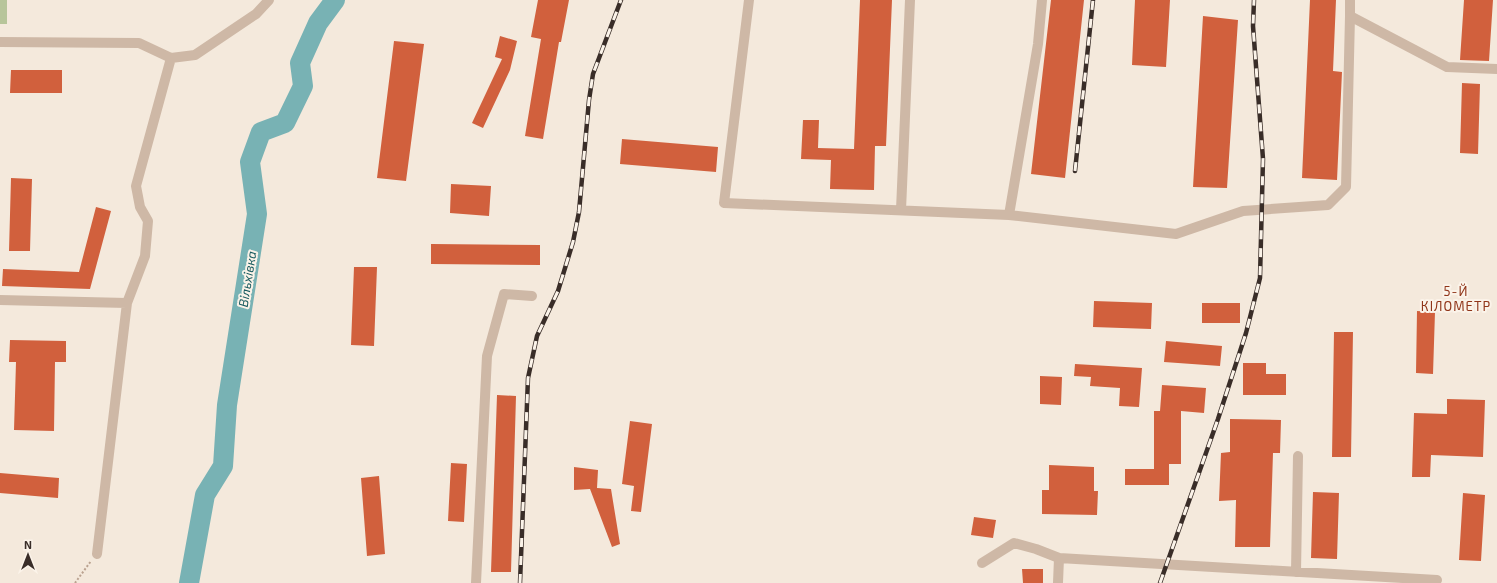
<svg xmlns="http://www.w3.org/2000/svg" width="1497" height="583" viewBox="0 0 1497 583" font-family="'Exo 2',sans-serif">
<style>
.green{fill:#b7c59a}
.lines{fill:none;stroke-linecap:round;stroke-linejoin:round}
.river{stroke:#78b2b4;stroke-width:20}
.building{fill:#d1603d}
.path{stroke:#baa290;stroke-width:2;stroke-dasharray:2 2;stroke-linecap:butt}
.minor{stroke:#ceb8a6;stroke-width:10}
.rail-casing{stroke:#392d28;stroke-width:4.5}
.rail{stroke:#fbf3e9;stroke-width:3;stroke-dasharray:9;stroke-linecap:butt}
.labels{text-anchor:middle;stroke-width:4;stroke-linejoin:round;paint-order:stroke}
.water-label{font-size:13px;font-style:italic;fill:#195b5f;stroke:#fbf3e9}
.neighbourhood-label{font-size:13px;letter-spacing:1px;fill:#903519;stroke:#fbf3e9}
</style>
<rect width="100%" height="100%" fill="#f4e9dc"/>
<!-- green -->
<path class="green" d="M0 0H7V24H0Z"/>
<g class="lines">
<!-- river -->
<path class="river" d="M189 583 205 495 223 466 227 405 257 214 250 162 261 132 285 123 303 86 300 63 318 23 335 0"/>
</g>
<!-- building -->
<path class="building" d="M538 0H569L561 42H559L543 139 525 136 541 39 531 37Z
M860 0H892L886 146H875L874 190 830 189 831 160 801 159 803 120H819L818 148 854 149Z
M1051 0H1084L1065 178 1031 174Z
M1135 0H1170L1166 67 1132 65Z
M1310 0H1336L1333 71 1342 72 1337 180 1302 178Z
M1464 0H1493L1489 61 1460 60Z
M1203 16 1238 20 1227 188 1193 187Z
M500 36 517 41 510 70 483 128 472 123 502 59 495 57Z
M394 41 424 44 406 181 377 178Z
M11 70H62V93H10Z
M1462 83 1480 84 1478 154 1460 153Z
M622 139 718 147 716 172 620 164Z
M11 178 32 179 30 251H9Z
M451 184 491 186 489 216 450 213Z
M96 207 111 211 90 289 2 286 3 269 79 272Z
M431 244 540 245V265L431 264Z
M354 267H377L374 346 351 345Z
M1094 301 1152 303 1151 329 1093 327Z
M1202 303H1240V323H1202Z
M1417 311 1435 312 1433 374 1416 373Z
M1334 332H1353L1351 457H1332Z
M10 340 66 341V362H55L54 431 14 430 16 362H9Z
M1166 341 1222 346 1220 366 1164 362Z
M1243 363H1266V374H1286V395H1243Z
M1075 364 1142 368 1139 407 1119 406 1120 388 1090 386 1091 377 1074 376Z
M1040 376 1062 377 1061 405 1040 404Z
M1162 385 1206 388 1204 413 1181 411V464H1169V485H1125V469H1154V411H1160Z
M497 395 516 396 511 572H491Z
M1447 399 1485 400 1483 457 1431 455 1430 477H1412L1414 413 1447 414Z
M1230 419 1281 420 1280 453H1273L1270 547H1235L1236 500 1219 501 1221 453 1230 452Z
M630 421 652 424 641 512 631 511 634 486 622 484Z
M451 463 467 464 464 522 448 521Z
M1049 465 1094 467V491H1098L1097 515 1042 514V490H1049Z
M574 467 598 470 597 488 611 489 620 544 612 547 590 489 574 490Z
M0 473 59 478 58 498 0 493Z
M379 476 385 554 367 556 361 478Z
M1313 492 1339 493 1337 559 1311 558Z
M1463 493 1485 495 1481 561 1459 560Z
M974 517 996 520 993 538 971 535Z
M1022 569H1043V583H1023Z"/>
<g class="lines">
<!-- path -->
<path class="path" d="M75 583 91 561"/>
<!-- minor -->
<path class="minor" d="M749 0 724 203 1009 215 1176 234 1243 211 1328 205 1346 187 1350 16 1447 67 1497 69
M1350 16V0
M0 42 139 43 171 58
M901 210 910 0
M1009 215 1038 44 1042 0
M0 300 127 303
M97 554 127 303 145 256 148 221 140 207 136 186 171 58 195 55 256 14 269 0
M982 563 1014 543 1036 549 1059 558
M1296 572 1298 456
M476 583 487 356 504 294 532 296
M1058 583 1059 558 1437 580"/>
<defs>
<path id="rail" d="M1075 171 1093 0
M520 583 528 378 537 336 558 291 573 242 579 212 589 100 593 74 621 0
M1160 583 1218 419 1246 333 1260 278 1263 159 1253 26 1254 0"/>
</defs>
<!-- rail casing -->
<use href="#rail" class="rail-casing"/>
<!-- rail -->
<use href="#rail" class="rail"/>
</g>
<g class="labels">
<!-- water labels -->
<g class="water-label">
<text transform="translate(247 279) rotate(-81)" y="5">Вільхівка</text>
</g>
<!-- neighbourhood labels -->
<g class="neighbourhood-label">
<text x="1456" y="296">5-Й<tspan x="1456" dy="15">КІЛОМЕТР</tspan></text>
</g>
</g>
<!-- north arrow -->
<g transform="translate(28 555)" stroke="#fbf3e9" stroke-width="3" paint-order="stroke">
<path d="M0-3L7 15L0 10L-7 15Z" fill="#392d28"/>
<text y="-6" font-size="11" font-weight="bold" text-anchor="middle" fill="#392d28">N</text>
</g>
</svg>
